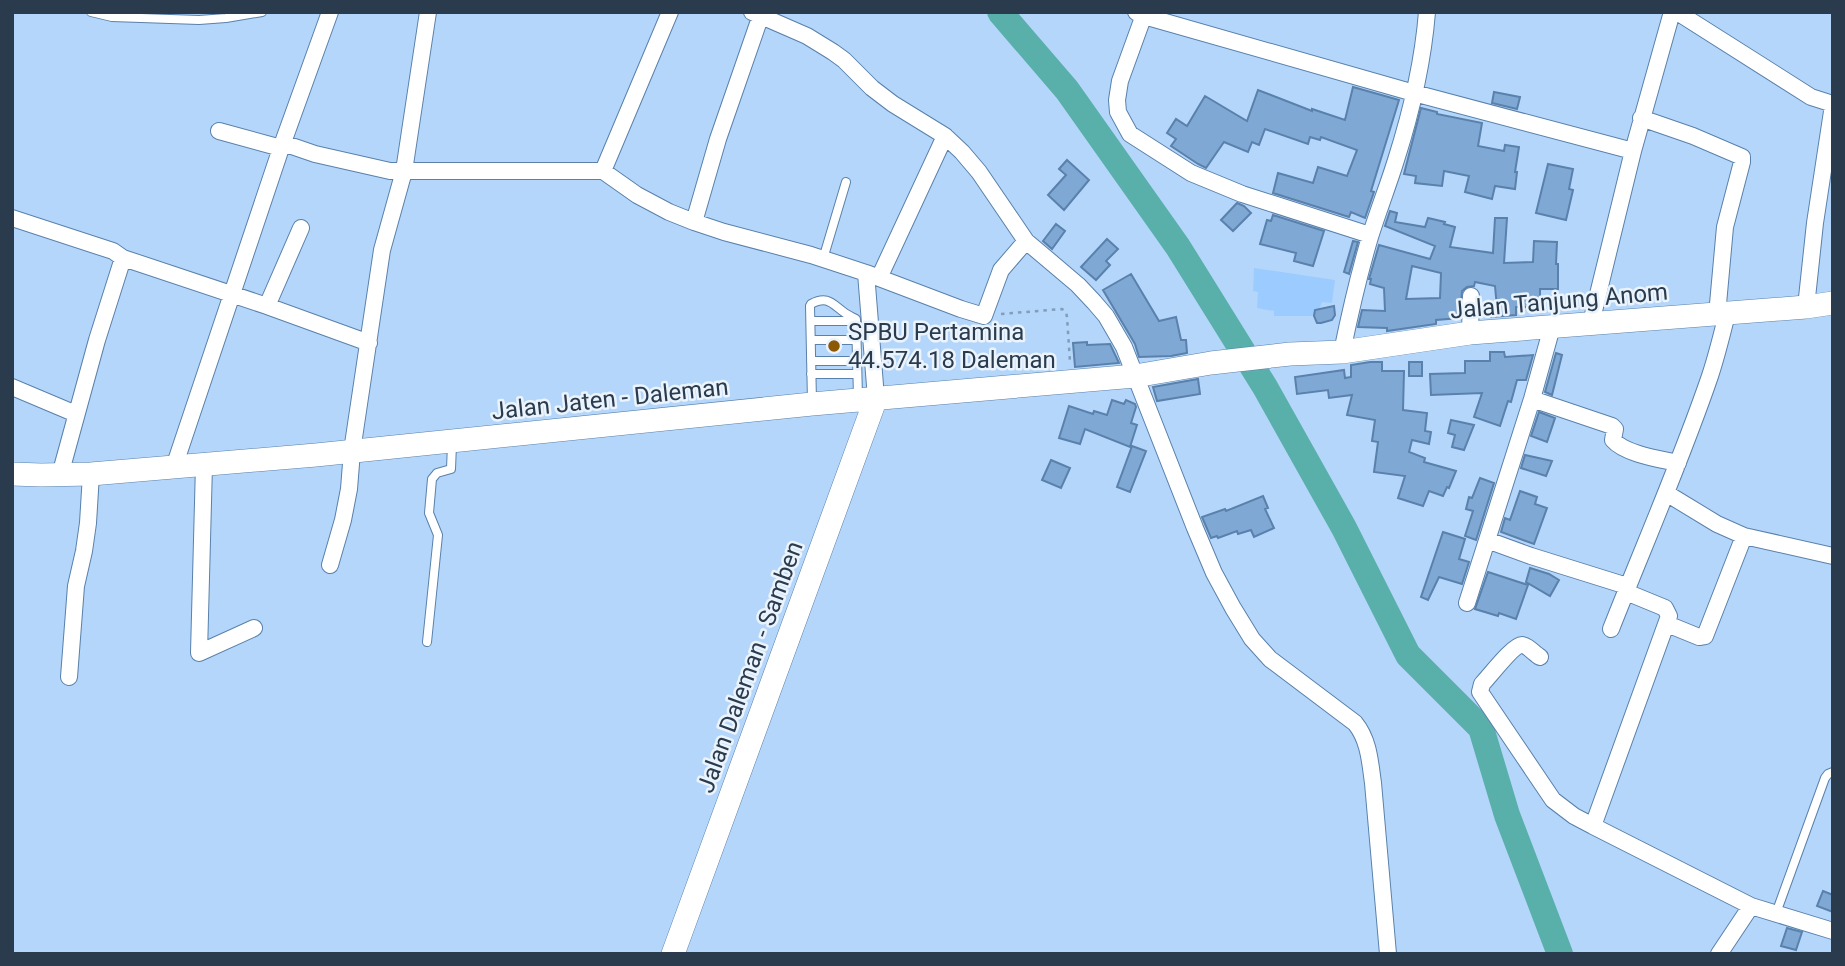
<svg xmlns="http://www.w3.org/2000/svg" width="1845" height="966" viewBox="0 0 1845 966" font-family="Roboto,sans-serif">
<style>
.built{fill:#9cccff}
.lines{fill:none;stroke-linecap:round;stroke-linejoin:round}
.river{stroke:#59afa9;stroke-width:26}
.building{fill:#7fa9d4;stroke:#5981ab;stroke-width:2;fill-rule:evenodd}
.service-casing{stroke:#5981ab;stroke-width:10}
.minor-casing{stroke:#5981ab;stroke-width:18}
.secondary-casing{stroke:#5981ab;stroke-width:24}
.path{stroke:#819dbb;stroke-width:2.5;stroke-dasharray:3.5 5;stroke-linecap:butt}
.service{stroke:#fff;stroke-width:8}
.minor{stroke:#fff;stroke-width:16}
.secondary{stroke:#fff;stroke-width:23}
.poi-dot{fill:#8c5805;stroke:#ebf4fd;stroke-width:2.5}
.labels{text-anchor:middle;stroke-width:5;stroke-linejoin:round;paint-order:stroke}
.street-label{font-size:24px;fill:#293b4d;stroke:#ebf4fd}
.poi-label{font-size:24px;fill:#293b4d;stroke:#ebf4fd;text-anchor:start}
</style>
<rect width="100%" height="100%" fill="#b4d6fa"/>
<!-- built -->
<path class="built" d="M1254 268 1335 280 1332 303 1322 302 1319 310 1314 316H1274V311L1257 308 1258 292 1253 291Z"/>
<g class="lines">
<!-- river -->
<path class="river" d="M1000 12 1067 90 1178 247 1265 387 1344 528 1408 655 1481 728 1507 815 1560 954"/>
</g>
<!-- building -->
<path class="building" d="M1353 87 1399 100 1371 191 1374 192 1365 218 1351 212 1349 217 1273 193 1278 173 1313 183 1318 167 1347 176 1357 150 1321 137 1320 140 1310 137 1308 144 1265 129 1259 145 1252 142 1248 152 1224 142 1206 168 1198 164 1171 146 1176 139 1167 133 1176 119 1187 126 1205 96 1247 121 1258 90 1312 111V109L1345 120Z
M1494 92 1520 97 1517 109 1492 103Z
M1421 108 1437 112V114L1482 123 1478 146 1504 151 1505 145 1519 147 1515 172H1517L1515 189 1495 186 1492 199 1465 192 1469 176 1444 171 1442 186 1415 183 1416 176 1404 174Z
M1067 160 1089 180 1064 210 1048 195 1066 175 1059 169Z
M1548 164 1573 169 1569 189 1573 190 1566 220 1536 213Z
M1237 203 1244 206 1251 213 1233 231 1221 220Z
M1390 211 1397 213 1395 222 1425 227 1428 218 1445 222 1444 224 1455 227 1450 247 1493 253 1495 218H1507L1504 263 1533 262 1534 241 1557 242 1556 264H1558V289H1540V307H1516V315L1491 317 1490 308H1497L1495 286 1475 282 1474 286 1467 287 1462 291 1460 318 1436 320V324L1387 331V328L1358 327 1362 310 1385 311 1384 288 1370 284 1371 279H1369L1379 245 1430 259 1435 246 1385 226ZM1412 266 1441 273 1440 298 1406 299Z
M1273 215 1324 231 1313 266 1294 261 1296 253 1260 244 1267 220 1271 221Z
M1056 224 1065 231 1052 249 1043 241Z
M1107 239 1118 249 1106 261 1110 265 1096 280 1081 267Z
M1353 241 1358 242 1349 274 1344 272Z
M1131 274 1159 321 1176 317 1181 340H1186L1187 353 1171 356 1139 357 1135 344 1103 290Z
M1334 306 1335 315 1332 320 1321 323H1317L1314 316 1315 310Z
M1087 342V345L1110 344 1119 363 1075 367 1073 343Z
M1490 352H1504L1505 357 1533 355 1526 380H1517L1511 402 1508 401 1500 426 1474 417 1482 393 1431 395 1430 374 1465 373V361H1490Z
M1556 353 1562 355 1552 395 1545 392Z
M1370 362H1382V371H1404L1403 410 1427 413 1425 431 1431 432 1429 444 1412 440 1409 452 1425 458 1424 462 1456 471 1449 488 1447 487 1443 496 1429 491 1423 506 1398 498 1405 476 1374 472 1378 442 1372 441 1375 420 1347 415 1352 395 1329 398 1328 390 1297 394 1295 377 1344 370 1345 378 1351 377V365Z
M1409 362H1422V376H1409Z
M1198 379 1200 394 1157 401 1153 387Z
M1112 400 1124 404 1126 400 1135 404 1136 407 1131 423 1137 425 1130 447 1085 429 1080 444 1059 438 1069 406 1093 414 1094 411 1107 415Z
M1539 412 1555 418 1547 442 1531 436Z
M1451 420 1474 425 1464 450 1452 447 1455 435 1448 433Z
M1132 446 1146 451 1130 492 1117 487Z
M1525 455 1552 461 1546 476 1521 468Z
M1051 460 1070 468 1061 488 1042 480Z
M1480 478 1494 483 1476 540 1465 536 1473 511 1466 509 1469 497 1472 498Z
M1520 491 1537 497 1535 504 1547 508 1534 544 1501 532 1505 518 1510 520Z
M1263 496 1268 508 1265 509 1274 528 1254 537 1251 530 1238 534 1237 531 1218 538 1217 536 1211 538 1202 517 1225 509 1226 511Z
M1443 532 1465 539 1459 559 1469 562 1462 584 1439 577 1428 600 1421 597Z
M1530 568 1549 574 1559 580 1550 596 1526 582Z
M1488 572 1528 585 1516 619 1499 613 1498 616 1475 609Z
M1823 891 1833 895V912L1817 906Z
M1787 928 1802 932 1796 950 1781 946Z"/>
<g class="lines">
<defs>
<path id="service" d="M91 12 112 17 199 20 226 18 262 12
M823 259 846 182
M811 321H856
M811 340H856
M811 361H857
M811 374H857
M812 402 810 306 811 304C828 295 832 304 845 313 848 315 852 317 856 319L858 397
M427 642 438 535 429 513 432 479 437 473 451 469 452 444
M1779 905 1825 778 1828 774 1833 772"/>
<path id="minor" d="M752 12 807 36 833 52 844 60 872 88 893 104 945 136 962 152 979 172 1026 241 1078 285 1094 302 1106 316 1124 347 1195 528 1214 573 1233 608 1252 639 1270 659 1355 723C1369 740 1370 762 1373 783L1388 954
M1136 12 1144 16 1414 93 1633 151
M1145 12 1120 81 1117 100 1118 112 1130 134 1191 173 1242 194 1370 235
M1677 12 1811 97 1833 104
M1641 118 1693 136 1742 157V162L1725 227 1717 315
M219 131 281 148
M283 143 315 154 390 171H603L637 195 669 212 694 222 724 232 811 255 866 273 961 309 984 316 1001 270 1026 241
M603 171 670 12
M12 218 113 251 123 258 267 306 369 343
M694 222 718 139 762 12
M866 273 876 398
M879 278 945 136
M267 306 301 228
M1806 307 1815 223 1833 105
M1591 323 1633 151 1672 12
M1470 333 1471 296
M1342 352C1350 313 1359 274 1370 237 1378 211 1388 186 1396 160 1411 113 1423 62 1427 12
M12 387 76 414
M1532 399 1612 426 1615 429 1613 440C1625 454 1660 459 1678 463
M204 465 199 653 254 628
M174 467 281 148 330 12
M60 475 97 340 123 258
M1666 493 1717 524 1744 536 1833 556
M1487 540 1531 556 1627 586
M330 565 343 520 349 489 352 451 382 250 404 171 428 12
M1626 592 1665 608 1669 616 1593 826 1751 906 1833 931
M1467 603 1532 399 1552 327
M1667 624 1699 637 1705 636 1744 536
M1611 629C1644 545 1681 461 1710 376 1717 355 1722 334 1727 314
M1540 657C1535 654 1527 645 1522 645 1513 645 1489 677 1482 684L1480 692 1553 800 1574 816 1593 826
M69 677 76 586 84 551 88 523 91 474
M1719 954 1751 906"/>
<path id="secondary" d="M12 474 41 475 91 474 316 455 812 404 1135 376 1211 363 1290 354 1342 352 1470 333 1806 307 1833 303
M673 954 876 398"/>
</defs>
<!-- service casing -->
<use href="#service" class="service-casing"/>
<!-- minor casing -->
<use href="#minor" class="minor-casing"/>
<!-- secondary casing -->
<use href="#secondary" class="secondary-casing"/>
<!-- path -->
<path class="path" d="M1001 314 1062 309 1066 312 1067 317 1070 362"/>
<!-- service -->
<use href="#service" class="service"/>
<!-- minor -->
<use href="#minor" class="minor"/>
<!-- secondary -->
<use href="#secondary" class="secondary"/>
</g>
<!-- markers -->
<circle class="poi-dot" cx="834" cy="346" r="7"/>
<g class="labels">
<!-- street labels -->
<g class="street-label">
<text transform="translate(1559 301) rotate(-5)" y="8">Jalan Tanjung Anom</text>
<text transform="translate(610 399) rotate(-6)" y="8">Jalan Jaten - Daleman</text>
<text transform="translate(750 667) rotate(-70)" y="8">Jalan Daleman - Samben</text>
</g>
<!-- poi labels -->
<g class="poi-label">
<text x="848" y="340">SPBU Pertamina<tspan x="848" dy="28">44.574.18 Daleman</tspan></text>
</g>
</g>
<!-- border -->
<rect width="1845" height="966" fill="none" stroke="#293b4d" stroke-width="28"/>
</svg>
